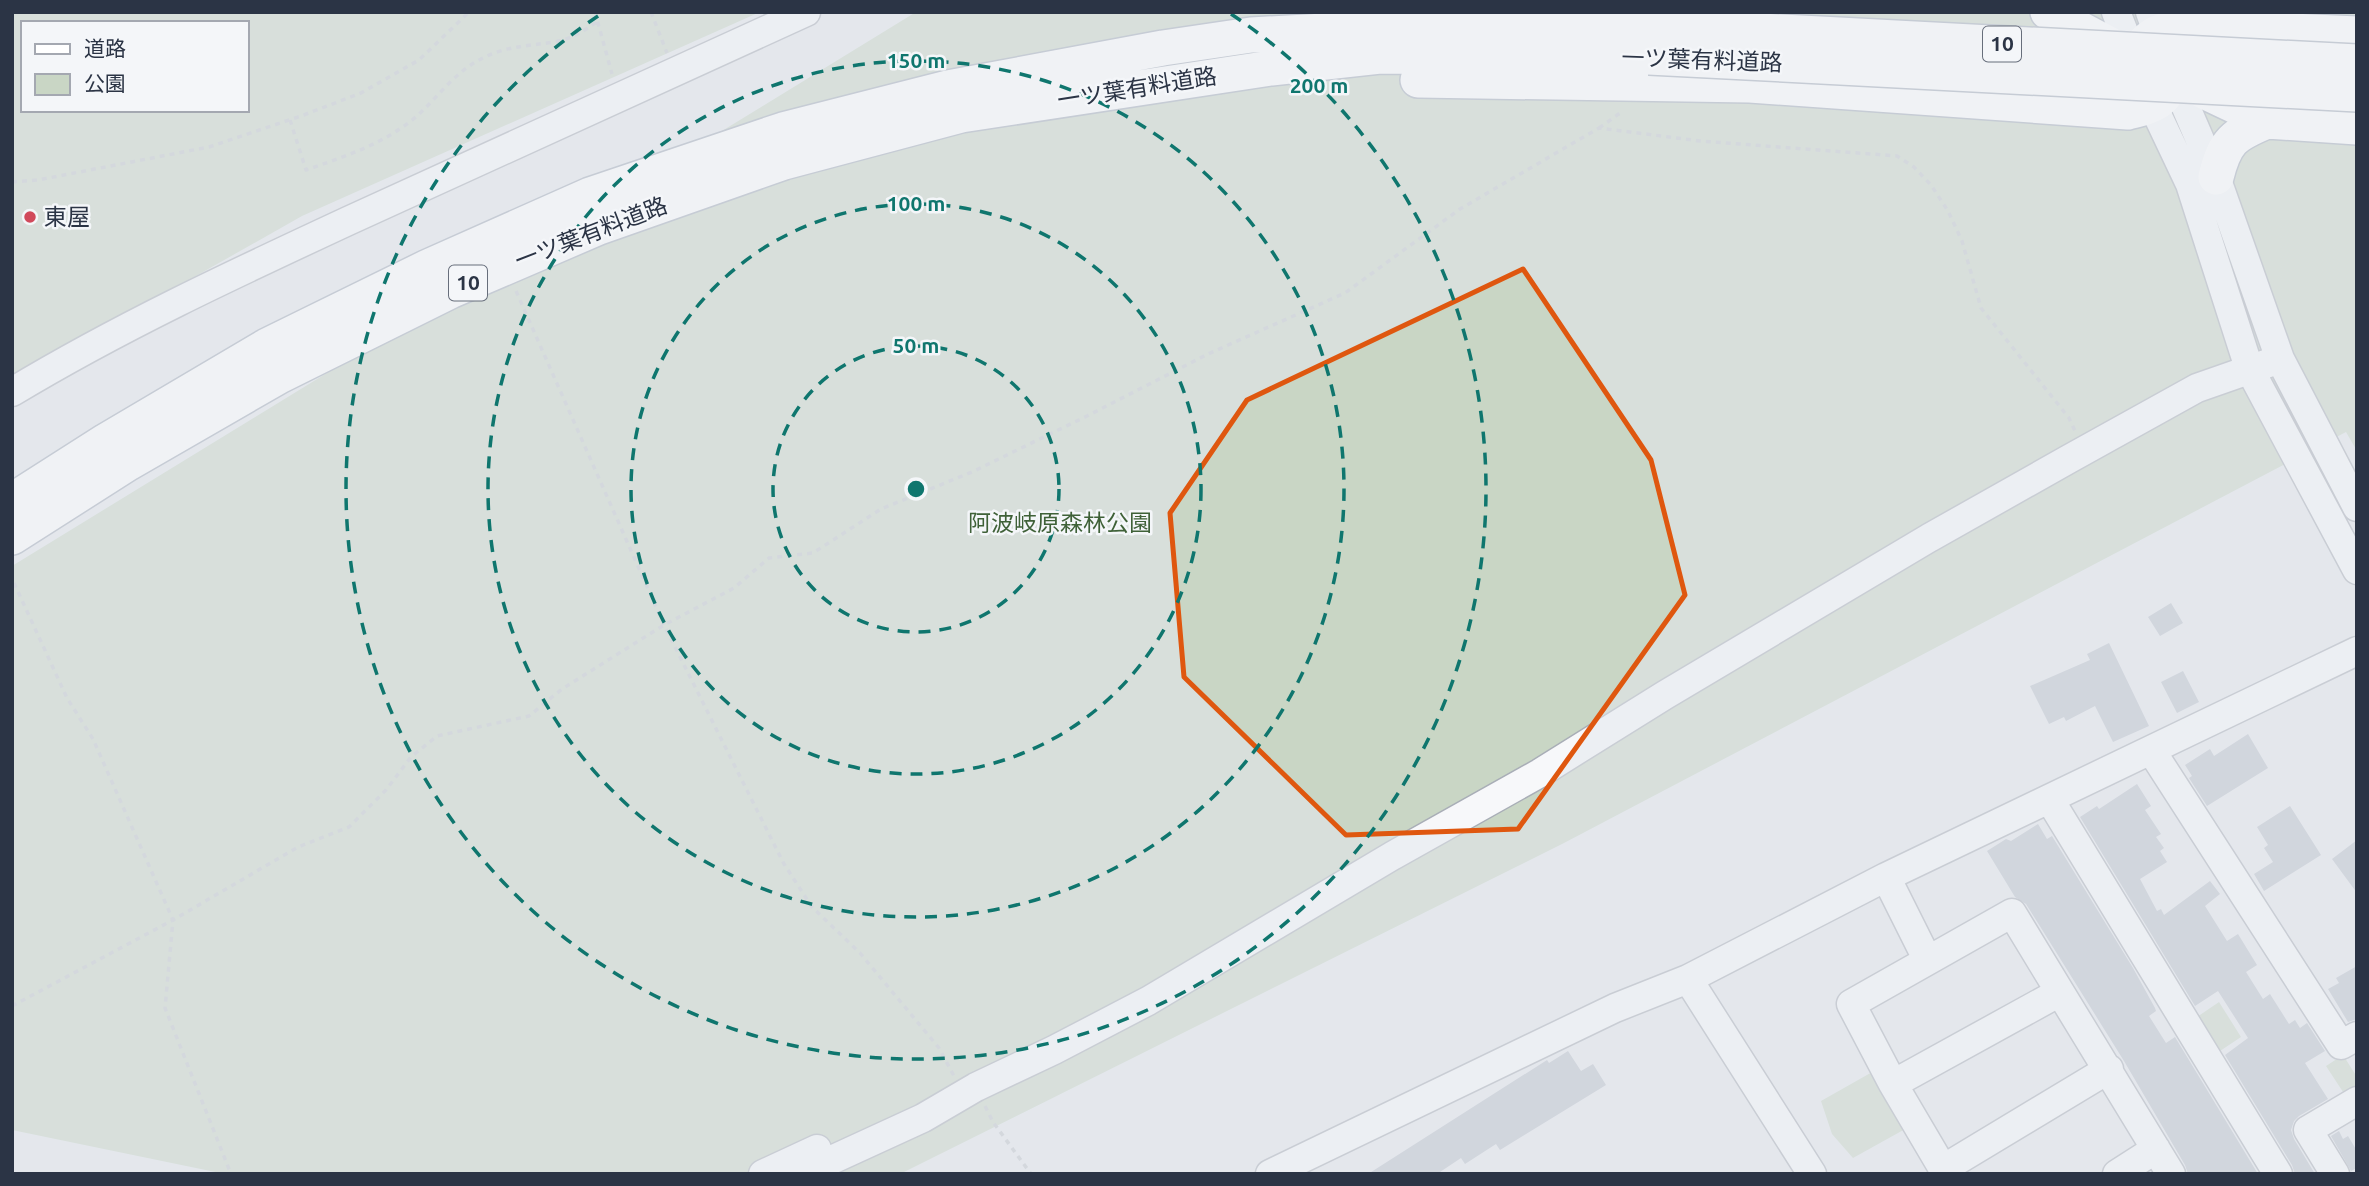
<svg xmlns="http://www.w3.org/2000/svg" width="2369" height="1186" viewBox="0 0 2369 1186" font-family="Ubuntu,'Noto Sans JP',sans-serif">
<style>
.green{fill:#c9d6c5;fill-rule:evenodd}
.building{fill:#bbc0ca}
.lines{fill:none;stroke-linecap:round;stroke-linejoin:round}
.minor-casing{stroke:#a9aeb7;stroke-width:31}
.major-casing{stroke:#a3abb8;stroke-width:38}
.path{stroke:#c2c5cb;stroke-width:3.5;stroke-dasharray:5 5;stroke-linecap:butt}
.minor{stroke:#f7f8fa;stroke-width:28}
.major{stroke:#fff;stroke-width:35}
.major-bridge-casing{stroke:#a3abb8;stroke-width:38;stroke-linecap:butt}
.major-bridge{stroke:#fff;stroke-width:35}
.marked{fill:none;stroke:#df570f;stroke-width:5;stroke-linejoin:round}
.ring{fill:none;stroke:#0f766e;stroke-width:3.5;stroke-dasharray:12 9}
.poi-dot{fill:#d1495b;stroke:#f4f6f9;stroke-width:2.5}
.labels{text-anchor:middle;stroke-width:5;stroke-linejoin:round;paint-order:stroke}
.shield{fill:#f4f6f9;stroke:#676e7b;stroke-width:2}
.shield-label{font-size:21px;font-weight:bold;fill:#2b3445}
.street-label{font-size:23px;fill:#2b3445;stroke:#f4f6f9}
.poi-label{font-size:23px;fill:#2b3445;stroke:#f4f6f9;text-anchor:start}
.park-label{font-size:23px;fill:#3f6138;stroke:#f4f6f9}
.centre{fill:#0f766e;stroke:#f4f6f9;stroke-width:3.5}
.ring-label{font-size:21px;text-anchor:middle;font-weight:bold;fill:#0f766e;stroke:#f4f6f9;stroke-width:5;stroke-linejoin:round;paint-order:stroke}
</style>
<rect width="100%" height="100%" fill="#e4e7ec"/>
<!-- green -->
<path class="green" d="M12 12H760L302 216 12 380ZM23 23H247V110H23Z
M916 12H2357V451L2346 432 1564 843 900 1174H225L12 1130V566Z
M2219 1002 2241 1037 2220 1051 2197 1017Z
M2343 1055 2357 1077V1088L2345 1095 2326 1066Z
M1874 1071 1907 1128 1853 1158 1832 1134 1821 1101Z"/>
<!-- building -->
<path class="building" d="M2171 603 2183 623 2160 636 2148 617Z
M2109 643 2149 726 2113 742 2095 706 2066 721 2064 717 2049 724 2030 686 2090 660 2087 654Z
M2183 671 2199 702 2177 713 2161 682Z
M2248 734 2268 768 2207 806 2189 778 2192 776 2185 765 2210 749 2214 756Z
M2137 784 2151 806 2145 810 2161 834 2156 837 2164 848 2160 851 2167 862 2140 879 2157 911 2161 909 2164 915 2210 881 2220 894 2205 906 2227 941 2238 934 2257 965 2246 972 2263 999 2270 994 2289 1024 2295 1020 2300 1028 2307 1023 2325 1051 2305 1063 2328 1099 2299 1116 2294 1121 2291 1130 2294 1139 2315 1174H2295L2292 1165 2225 1055 2248 1038 2218 991 2195 1006 2080 817 2097 806 2099 809Z
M2290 806 2321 855 2264 891 2254 874 2273 862 2264 848 2268 845 2257 827Z
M2038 824 2047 839 2052 836 2133 968 2155 1008 2156 1011 2149 1016 2166 1043 2175 1037 2258 1174H2188L2185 1165 2124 1061 2026 904 2015 897 1987 851 2006 839 2011 841Z
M2357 840V893L2332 859Z
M2357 966V1019L2348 1022 2328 989 2339 983 2336 978Z
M1568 1051 1581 1071 1593 1064 1606 1085 1500 1150 1496 1144 1465 1164 1461 1158 1437 1174H1368L1547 1060 1549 1063Z
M2339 1131 2343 1139 2348 1136 2357 1151V1168L2351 1171 2331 1136Z"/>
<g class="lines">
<defs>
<path id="minor" d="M2116 12 2153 106 2190 184 2249 368 2357 570
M2150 12 2173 77 2216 177 2280 359 2357 507
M12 392C120 327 234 274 348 221 500 151 653 82 806 12
M2151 750 2341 1045 2357 1036
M2050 800 2278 1174
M1886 877 1927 959
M1688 979 1812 1174
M1893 1084 1851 1004 2012 913 2060 992
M1943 1169 2109 1069
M763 1174 817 1149
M801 1174 923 1118 976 1087 1054 1050 1148 1001 1392 856 1540 773 1665 695 1929 538 2069 459 2197 388 2280 359
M1270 1174 1615 1008 1688 979 1886 877 2357 651
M1946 1174 1893 1084 2060 992 2171 1174
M2117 1174 2156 1149
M2335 1174 2308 1130 2357 1101"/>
<path id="major" d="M2048 12 2125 53
M2134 57C2147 35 2158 31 2182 26L2357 34
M1418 80 1750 85 2128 112C2152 106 2166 103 2173 77
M2191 85 2267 121 2357 127
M2216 177C2225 141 2233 135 2267 121
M12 501 106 441 267 346 428 267 590 195 783 130 948 88 1163 48 1251 35 1432 25H1646
M12 537 128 463 279 376 450 291 599 227 784 162 961 115 1271 68 1380 56 1649 57"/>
</defs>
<!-- minor casing -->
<use href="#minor" class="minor-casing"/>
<!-- major casing -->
<use href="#major" class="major-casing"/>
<!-- path -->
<path class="path" d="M595 12 612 74
M651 12 667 53
M290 120 306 170C346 156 384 144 417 116 438 97 455 72 481 59 505 46 528 46 554 42 571 39 584 31 598 21
M1599 128 1623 111
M12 182 38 180 209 147 301 116 361 93 419 60 469 12
M516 291 664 625 784 864 812 907 860 953 939 1048 954 1076
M14 583 67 698 93 739 173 920 165 1008 231 1174
M12 1006 173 920 298 847 349 827 386 790 411 757 437 736 529 716 562 689 664 625 734 588 769 558 813 553 881 509 972 472 1087 416 1208 354 1345 293 1460 209 1599 128 1700 141 1897 156 1914 167 1931 185 1948 211 1962 241 1981 308 2069 418 2075 431
M985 1106 993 1122 1031 1174"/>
<!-- minor -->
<use href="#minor" class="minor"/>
<!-- major -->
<use href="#major" class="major"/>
<defs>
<path id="major-bridge" d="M1646 25 2357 62
M1649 57 2357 94"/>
</defs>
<!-- major-bridge casing -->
<use href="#major-bridge" class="major-bridge-casing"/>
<!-- major-bridge -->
<use href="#major-bridge" class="major-bridge"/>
</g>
<!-- marked area -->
<path d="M0 0H2369V1186H0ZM1523 269 1651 460 1685 595 1518 829 1346 835 1184 677 1170 513 1247 400Z" fill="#e4e7ec" fill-opacity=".55" fill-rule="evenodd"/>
<path class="marked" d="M1523 269 1651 460 1685 595 1518 829 1346 835 1184 677 1170 513 1247 400Z"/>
<!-- distance rings -->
<g class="ring">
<circle cx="916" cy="489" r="143"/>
<circle cx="916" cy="489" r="285"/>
<circle cx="916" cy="489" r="428"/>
<path d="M1231 14A570 570 0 1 1 601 14"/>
</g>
<!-- markers -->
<circle class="poi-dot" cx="30" cy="217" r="7"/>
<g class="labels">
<!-- shield labels -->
<g class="shield">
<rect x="1983" y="26.5" width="38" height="35" rx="5"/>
<rect x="449" y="265.5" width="38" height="35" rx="5"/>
</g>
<g class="shield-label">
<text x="2002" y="51">10</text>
<text x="468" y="290">10</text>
</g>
<!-- street labels -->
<g class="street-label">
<text transform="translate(1702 60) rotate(2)" y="8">一ツ葉有料道路</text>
<text transform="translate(1137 88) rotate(-9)" y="8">一ツ葉有料道路</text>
<text transform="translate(591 233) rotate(-21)" y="8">一ツ葉有料道路</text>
</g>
<!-- poi labels -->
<g class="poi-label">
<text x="44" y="225">東屋</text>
</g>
<!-- park labels -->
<g class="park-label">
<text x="1060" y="531">阿波岐原森林公園</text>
</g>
</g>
<circle cx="916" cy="489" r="10" class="centre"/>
<g class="ring-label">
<text x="916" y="68">150 m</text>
<text x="1319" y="93">200 m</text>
<text x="916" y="211">100 m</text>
<text x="916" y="353">50 m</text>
</g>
<!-- border -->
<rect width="2369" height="1186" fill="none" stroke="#2b3445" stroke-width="28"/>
<!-- legend -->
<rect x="21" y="21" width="228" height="91" fill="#f4f6f9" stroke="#a4a8b1" stroke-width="2"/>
<rect x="35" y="44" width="35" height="10" fill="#ffffff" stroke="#a4a8b1" stroke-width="2"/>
<text x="84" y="56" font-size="21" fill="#2b3445">道路</text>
<rect x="35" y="74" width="35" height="21" fill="#c9d6c5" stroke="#a4a8b1" stroke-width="2"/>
<text x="84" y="91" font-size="21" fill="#2b3445">公園</text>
</svg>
